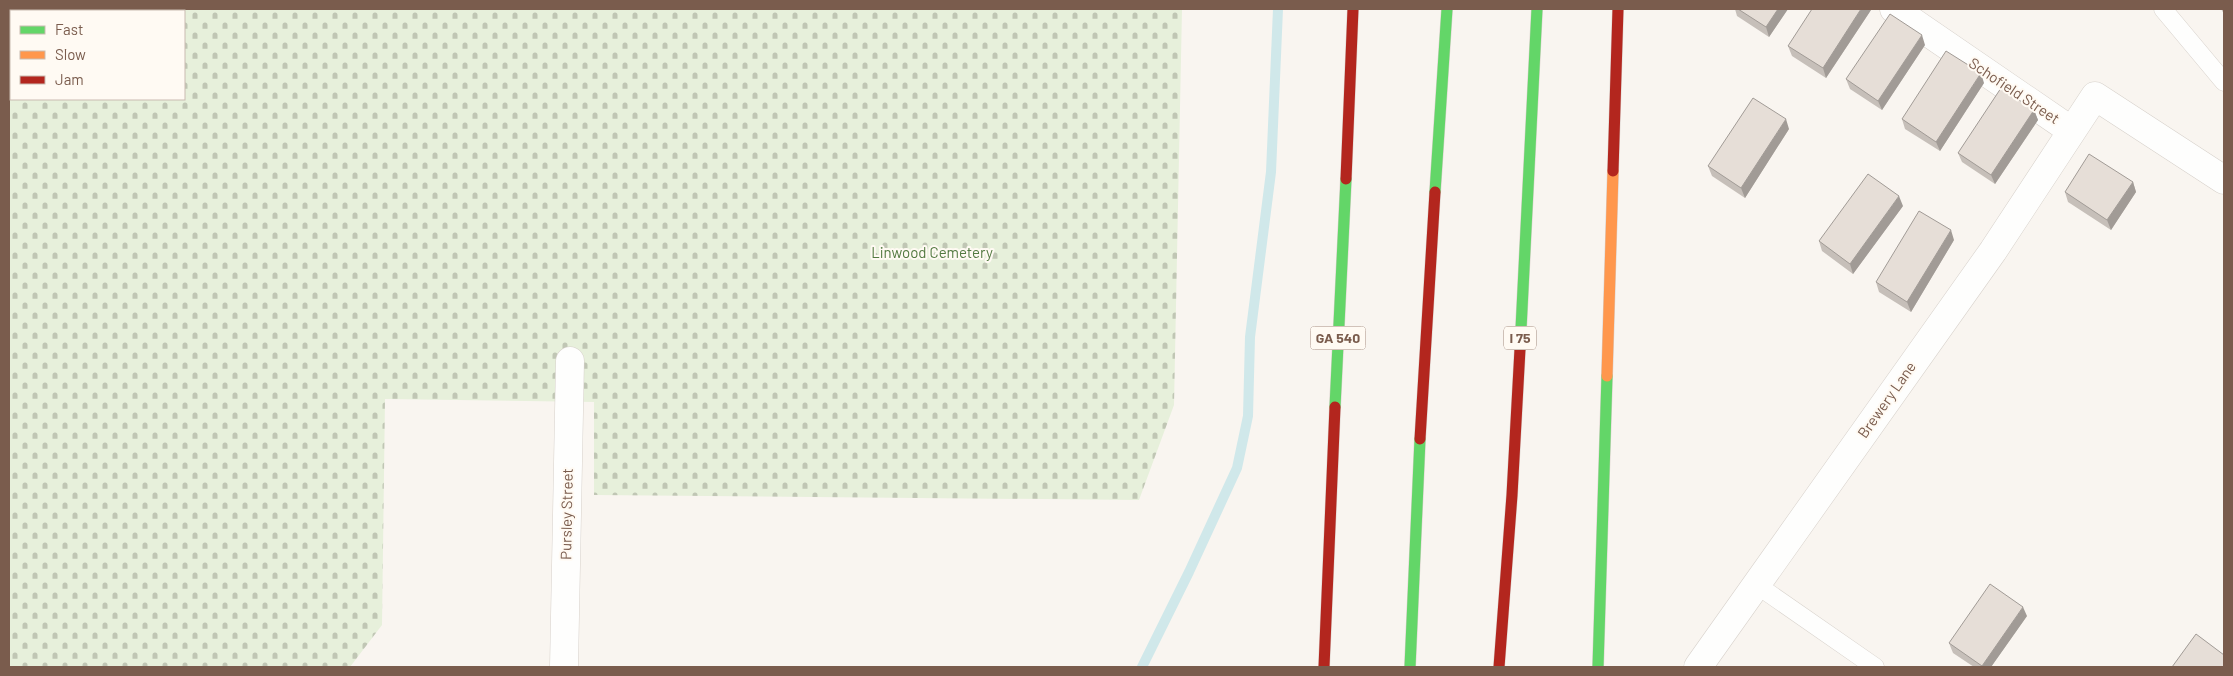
<svg xmlns="http://www.w3.org/2000/svg" width="2233" height="676" viewBox="0 0 2233 676" font-family="Barlow,sans-serif">
<style>
.cemetery{fill:url(#cemetery-stones);fill-rule:evenodd}
.lines{fill:none;stroke-linecap:round;stroke-linejoin:round}
.stream{stroke:#d0e8ea;stroke-width:10}
.lane-casing{stroke:#d7d1cb;stroke-width:19}
.street-casing{stroke:#d7d1cb;stroke-width:29}
.fast-casing{stroke:#dad1cc;stroke-width:12}
.slow-casing{stroke:#dad1cc;stroke-width:12}
.jam-casing{stroke:#dad1cc;stroke-width:12}
.lane{stroke:#fefefd;stroke-width:18}
.street{stroke:#fefefd;stroke-width:28}
.fast{stroke:#63d668;stroke-width:11}
.slow{stroke:#ff974d;stroke-width:11}
.jam{stroke:#b3261e;stroke-width:11}
.wall{fill:#c6bfb9}
.shaded-wall{fill:#a19b96}
.building{fill:#e6ded7;stroke:#a19b96}
.labels{text-anchor:middle;stroke-width:4;stroke-linejoin:round;paint-order:stroke}
.shield{fill:#fffaf3;stroke:#a28b7f;stroke-width:1}
.shield-label{font-size:14px;font-weight:bold;fill:#7a5c4d}
.street-label{font-size:15px;fill:#7a5c4d;stroke:#fffaf3}
.park-label{font-size:15px;fill:#537a41;stroke:#fffaf3}
</style>
<defs>
<pattern id="cemetery-stones" width="16" height="16" patternUnits="userSpaceOnUse" patternTransform="scale(1.25)"><rect width="16" height="16" fill="#e7f0db"/><path d="M2 7V4a2 2 0 0 1 4 0v3zM10 15v-3a2 2 0 0 1 4 0v3z" fill="#c0c6b4"/></pattern>
</defs>
<rect width="100%" height="100%" fill="#f9f5f0"/>
<!-- cemetery -->
<path class="cemetery" d="M9 9H1182L1174 405 1139 500 594 495V402L385 399 382 625 350 667H9ZM11 11H184V99H11Z"/>
<g class="lines">
<!-- stream -->
<path class="stream" d="M1142 667 1189 572 1237 468 1248 416 1250 337 1271 172 1278 9"/>
<defs>
<path id="lane" d="M2163 9 2224 82
M1757 585 1875 667"/>
<path id="street" d="M1894 9 2072 131
M564 667 570 361
M1698 667 1993 251 2095 96 2224 180"/>
<path id="fast" d="M1435 192 1447 9
M1520 349 1537 9
M1335 407 1346 179
M1410 667 1420 439
M1598 667 1607 376"/>
<path id="slow" d="M1607 376 1613 171"/>
<path id="jam" d="M1613 171 1618 9
M1346 179 1353 9
M1420 439 1435 192
M1324 667 1335 407
M1499 667 1512 495 1520 349"/>
</defs>
<!-- lane casing -->
<use href="#lane" class="lane-casing"/>
<!-- street casing -->
<use href="#street" class="street-casing"/>
<!-- fast casing -->
<use href="#fast" class="fast-casing"/>
<!-- slow casing -->
<use href="#slow" class="slow-casing"/>
<!-- jam casing -->
<use href="#jam" class="jam-casing"/>
<!-- lane -->
<use href="#lane" class="lane"/>
<!-- street -->
<use href="#street" class="street"/>
<!-- fast -->
<use href="#fast" class="fast"/>
<!-- slow -->
<use href="#slow" class="slow"/>
<!-- jam -->
<use href="#jam" class="jam"/>
</g>
<!-- wall -->
<path class="wall" d="M1735 9H1788L1769 37 1737 16Z
M2221 9H2224V14Z
M1871 10 1826 78 1792 56 1788 46Z
M1925 45 1882 110 1850 89 1846 79Z
M1984 83 1940 151 1905 129 1902 119Z
M2034 110 2038 120 1995 184 1962 162 1958 153Z
M1789 129 1745 198 1712 176 1708 166Z
M2133 182 2136 192 2111 230 2068 202 2065 192Z
M1903 206 1853 274 1822 251 1819 241Z
M1954 240 1911 312 1879 292 1876 282Z
M2027 616 1991 667H1974L1953 653 1949 643Z"/>
<!-- shaded-wall -->
<path class="shaded-wall" d="M1778 9H1788L1769 37 1766 27Z
M1861 9H1870L1871 10 1826 78 1823 68Z
M1922 35 1925 45 1882 110 1878 101Z
M1981 73 1984 83 1940 151 1936 142Z
M2034 110 2038 120 1995 184 1991 175Z
M1786 119 1789 129 1745 198 1741 188Z
M2133 182 2136 192 2111 230 2107 220Z
M1899 196 1903 206 1853 274 1850 264Z
M1951 230 1954 240 1911 312 1907 302Z
M2023 607 2027 616 1991 667H1982V666Z"/>
<!-- building -->
<path class="building" d="M1738 9H1778L1766 27Z
M1812 9H1861L1823 68 1788 46Z
M1890 14 1922 35 1878 101 1846 79Z
M1946 51 1981 73 1936 142 1902 119Z
M2001 88 2034 110 1991 175 1958 153Z
M1753 98 1786 119 1741 188 1708 166Z
M2089 154 2133 182 2107 220 2065 192Z
M1868 174 1899 196 1850 264 1819 241Z
M1919 211 1951 230 1907 302 1876 282Z
M1990 584 2023 607 1982 666 1949 643Z
M2196 634 2224 655V665L2223 667H2172Z"/>
<g class="labels">
<!-- shield labels -->
<g class="shield">
<rect x="1310.5" y="326.5" width="55" height="23" rx="4"/>
<rect x="1504" y="326.5" width="32" height="23" rx="4"/>
</g>
<g class="shield-label">
<text x="1338" y="343">GA 540</text>
<text x="1520" y="343">I 75</text>
</g>
<!-- street labels -->
<g class="street-label">
<text transform="translate(2014 91) rotate(34)" y="5">Schofield Street</text>
<text transform="translate(1887 400) rotate(-55)" y="5">Brewery Lane</text>
<text transform="translate(567 514) rotate(-89)" y="5">Pursley Street</text>
</g>
<!-- park labels -->
<g class="park-label">
<text x="932" y="258">Linwood Cemetery</text>
</g>
</g>
<!-- border -->
<rect width="2233" height="676" fill="none" stroke="#7a5c4d" stroke-width="20"/>
<!-- legend -->
<rect x="10" y="10" width="175" height="90" fill="#fffaf3" stroke="#cabbb1"/>
<rect x="20" y="26" width="25" height="8" fill="#63d668" stroke="#cabbb1"/>
<text x="55" y="35" font-size="15" fill="#7a5c4d">Fast</text>
<rect x="20" y="51" width="25" height="8" fill="#ff974d" stroke="#cabbb1"/>
<text x="55" y="60" font-size="15" fill="#7a5c4d">Slow</text>
<rect x="20" y="76" width="25" height="8" fill="#b3261e" stroke="#cabbb1"/>
<text x="55" y="85" font-size="15" fill="#7a5c4d">Jam</text>
</svg>
